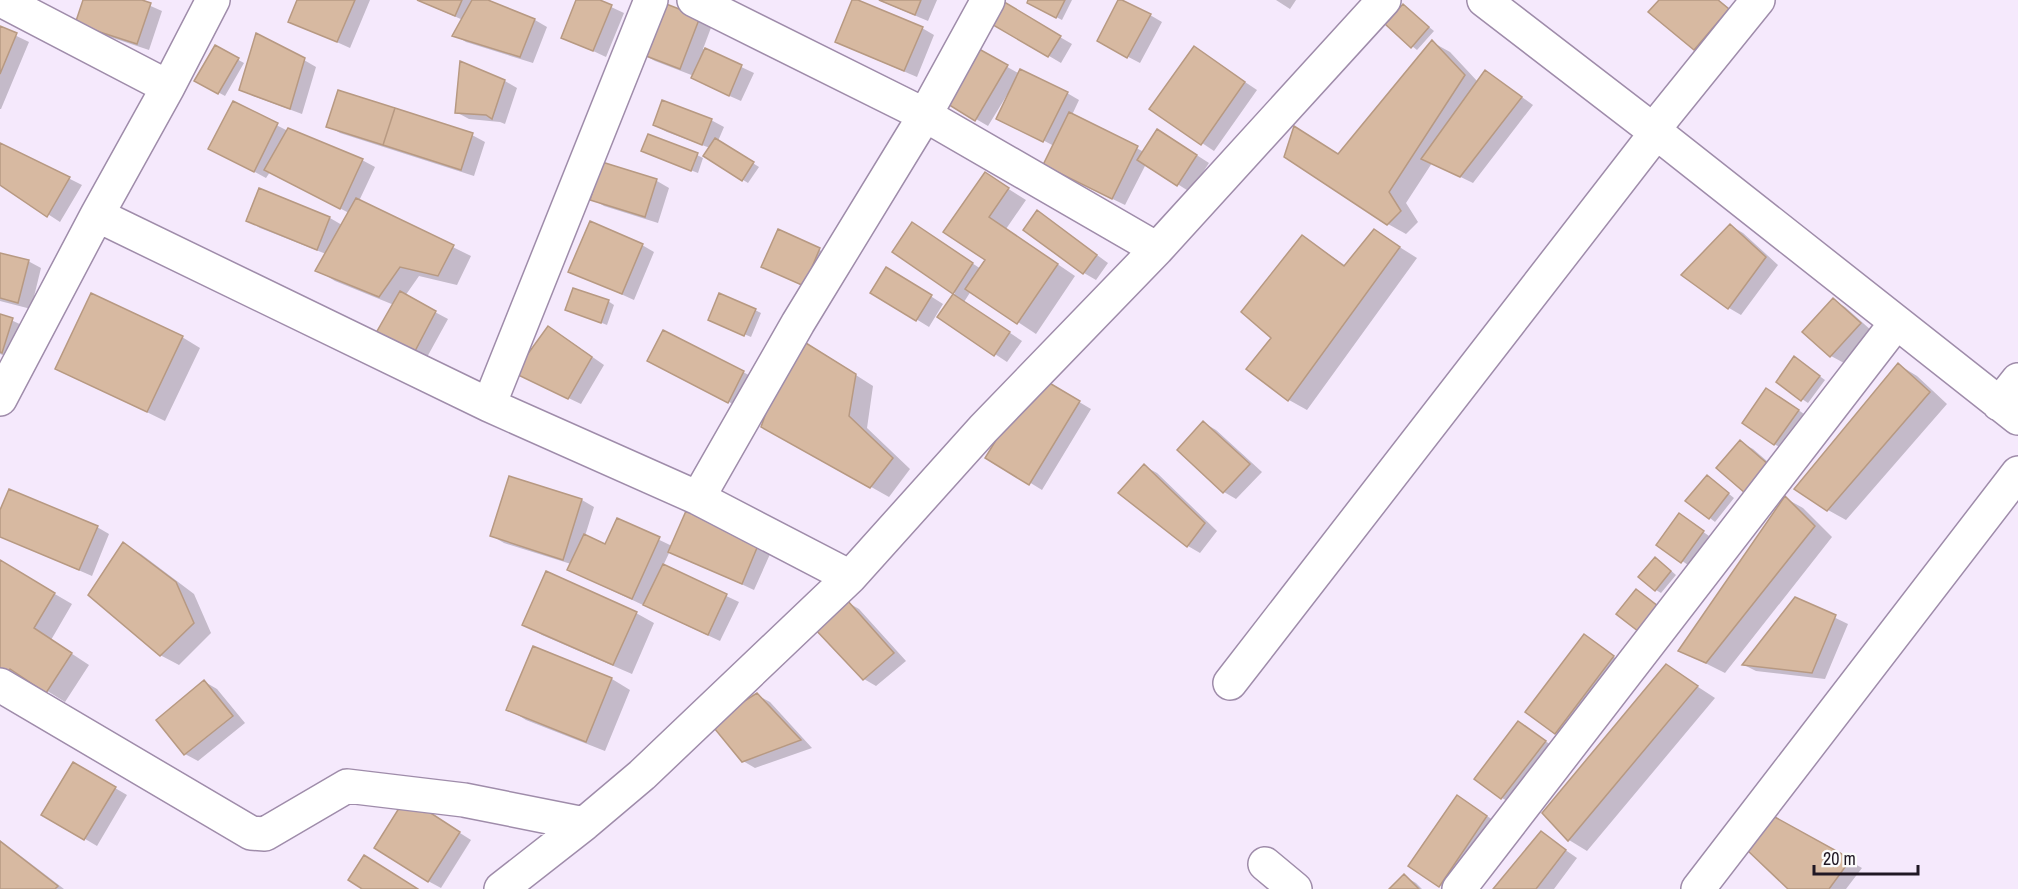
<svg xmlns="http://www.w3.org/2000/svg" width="2018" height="889" viewBox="0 0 2018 889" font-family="'Archivo Narrow',sans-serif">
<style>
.shadow{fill:#0003}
.building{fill:#d7b9a1;stroke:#b79982;stroke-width:1.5}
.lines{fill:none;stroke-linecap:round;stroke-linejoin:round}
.minor-casing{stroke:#9f8caa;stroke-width:36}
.minor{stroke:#fff;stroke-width:33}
</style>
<rect width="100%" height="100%" fill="#f5e9fc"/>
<!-- shadow -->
<path class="shadow" d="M84 0H137L162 11 149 50 89 30Z
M299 0H370L350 48 290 21Z
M417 0H484L535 20 547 27 533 63 466 42 454 35 463 20Z
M578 0H596L624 13 606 57 563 37Z
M854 0 922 28 934 35 917 77 849 48 836 41Z
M878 0H937L928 21Z
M1030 0H1072L1062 20 1029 3Z
M1276 0H1296L1290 9Z
M1661 0H1719L1740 17 1707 56 1695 49 1651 12Z
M1001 3 1072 44 1061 63 990 21Z
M662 4 712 25 703 49 754 73 741 101 705 85 694 76 655 61 642 54Z
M1403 6 1434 31 1417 50 1412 46Z
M1150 15 1162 22 1140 63 1111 48Z
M0 28 29 42 1 109H0Z
M1432 42 1450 52 1478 82 1497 79 1533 105 1473 183 1432 163 1406 203 1418 222 1406 234 1388 224 1339 155Z
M970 46 1020 74 1067 93 1079 100 1072 115 1144 152 1170 138 1209 163 1190 192 1146 164 1125 205 1057 172 1054 146 1037 137 1009 96 1007 95 988 126 940 98Z
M215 47 244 63 225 96 196 80Z
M1194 48 1257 90 1214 151 1151 109Z
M304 60 316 67 302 114 253 96 241 89Z
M505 81 517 88 505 124 500 122 469 119 456 112Z
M233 103 288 131 362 160 375 167 359 201 471 256 457 285 419 276 405 296 448 319 426 359 378 333 394 305 335 281 317 270 326 254 260 228 248 221 259 190 330 218 342 225 349 213 270 172 266 178 223 155Z
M711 120 724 127 718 141 759 167 748 183 705 156 710 148 667 132 654 125Z
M328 126 472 135 485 142 474 176 340 133Z
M0 144 82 185 60 222 0 183Z
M649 154 697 155 703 158 698 173Z
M603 164 657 181 669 188 658 223 604 206 592 199Z
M985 174 1026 200 1006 229 1075 276 1036 334 971 291 964 302 1022 341 1007 362 939 317 955 293 894 252 913 224 981 269 987 260Z
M1038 212 1108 263 1096 280 1084 273Z
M1731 226 1743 233 1778 265 1741 315 1729 308Z
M779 231 832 256 816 292 763 267Z
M1374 231 1417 258 1307 410 1289 400 1248 369 1273 338 1303 237 1346 266Z
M642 245 654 252 634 300 570 271Z
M0 254 28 261 41 268 31 309 0 301Z
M899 276 943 304 929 327 872 292Z
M1833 300 1845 307 1872 331 1844 363 1831 356 1804 332Z
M608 301 614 305 607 325 567 309Z
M755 310 761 313 751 337 714 321Z
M0 315 24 326 14 359 0 354Z
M561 335 604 365 581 404 528 379Z
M182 337 200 348 165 421 57 368Z
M812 347 873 386 867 428 910 469 889 497 763 426Z
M1800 362 1825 380 1808 403 1802 399Z
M1899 365 1917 376 1947 404 1846 520 1828 510Z
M661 368 743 372 756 379 741 408Z
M1037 377 1091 409 1042 490 988 457Z
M1779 397 1810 418 1787 451 1774 444Z
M1204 423 1216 430 1262 472 1236 499 1224 492Z
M1740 442 1753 449 1781 473 1758 499Z
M1144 466 1157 473 1217 531 1200 553 1188 546Z
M510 478 582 500 594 507 585 536 606 546 618 520 672 546 687 513 771 552 754 590 670 551 663 566 739 602 720 641 581 576 571 564 504 543 492 536Z
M1713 481 1734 498 1715 522 1710 518Z
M1785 498 1803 508 1832 537 1725 673 1681 651Z
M0 514 97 527 109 534 92 576 0 536Z
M1685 519 1709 536 1688 565 1658 544Z
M123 544 141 554 194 594 211 633 179 665 160 655Z
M0 562 72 604 51 640 89 665 65 702 28 679 23 687 0 674Z
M1661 562 1676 575 1661 593 1656 590Z
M1796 599 1848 624 1825 679 1756 671 1744 665Z
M847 602 859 609 906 661 876 686 864 679 816 628Z
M636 613 654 623 632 674 542 635 524 624Z
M1585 636 1625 665 1568 740 1556 733Z
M533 648 612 679 630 690 605 751 526 720 508 709Z
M1666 666 1715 698 1587 851 1569 840 1544 813Z
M205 682 217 689 245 723 198 761 185 754 158 721Z
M757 695 770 702 812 748 755 768 743 761Z
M1519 723 1557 749 1514 805 1502 798Z
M74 764 127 795 97 846 43 814Z
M1469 804 1499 824 1446 889 1440 885Z
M419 807 471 840 441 888 428 881Z
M1773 818 1862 868 1846 889H1790Z
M1541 833 1577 858 1554 889H1495Z
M0 840 64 889H0Z
M1404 876 1416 883 1422 889H1391Z"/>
<!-- building -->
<path class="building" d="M83 0H142L151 3 137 44 75 24Z
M297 0H355L337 42 288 22Z
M417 0H462L455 16Z
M472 0H488L535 19 520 57 452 36Z
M576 0H600L612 5 593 51 561 38Z
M852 0H858L923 27 904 71 835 42Z
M879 0H921L915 15Z
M1001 0 1061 36 1048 57 988 22Z
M1028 0H1065L1056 18 1027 3Z
M1118 0H1122L1151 14 1127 58 1097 41Z
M1659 0H1718L1729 9 1694 50 1648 12Z
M661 2 700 17 680 69 641 54Z
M1403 4 1429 27 1411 48 1385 24Z
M0 26 17 33 0 74Z
M256 33 305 58 290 109 239 90Z
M1432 40 1465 75 1389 192 1401 211 1387 225 1284 157 1294 126 1338 154Z
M970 44 1008 65 975 121 938 98Z
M215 45 239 58 218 94 194 81Z
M1194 46 1245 82 1201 145 1149 109Z
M705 48 742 65 729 96 691 78Z
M460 61 505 80 492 119 486 115 455 113Z
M1020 69 1068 92 1043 142 996 119Z
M1485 70 1522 97 1460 177 1421 159Z
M338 90 395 108 383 145 326 127Z
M662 100 712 119 702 145 653 125Z
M233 101 278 123 254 172 208 149Z
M395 108 473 133 461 170 383 145Z
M1069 112 1138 146 1112 199 1043 165Z
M288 128 363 159 340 209 264 170Z
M1157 129 1197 155 1177 186 1137 160Z
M648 134 698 153 691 171 641 151Z
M715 138 754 162 742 181 703 156Z
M0 143 70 177 47 217 0 185Z
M602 162 657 179 645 217 590 200Z
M985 172 1009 188 989 217 1058 264 1017 324 965 289 985 260 943 232Z
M259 188 330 217 317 250 246 221Z
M356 198 454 245 438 276 400 267 379 297 315 271Z
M1037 210 1097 255 1083 274 1023 230Z
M590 221 643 244 622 294 568 272Z
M912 222 973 263 953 294 892 252Z
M1730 224 1766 257 1728 309 1681 275Z
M778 229 820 248 804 286 761 267Z
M1374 229 1400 247 1288 401 1246 369 1271 338 1241 312 1302 235 1344 266Z
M0 253 29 260 18 303 0 298Z
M886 267 932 295 916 321 870 293Z
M573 288 609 300 601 323 565 310Z
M400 291 436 311 414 353 376 333Z
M91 293 183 336 147 412 55 369Z
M719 293 756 309 744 336 708 320Z
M953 294 1010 332 994 356 937 317Z
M1833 298 1861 323 1830 357 1802 332Z
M0 314 13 318 2 353 0 352Z
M548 326 592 357 568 399 514 373Z
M663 330 744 371 728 403 647 361Z
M793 335 856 374 849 416 893 458 870 488 761 427Z
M1794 356 1820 376 1801 401 1776 382Z
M1898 363 1930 392 1827 511 1794 489Z
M1036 375 1080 401 1029 485 985 458Z
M1766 388 1799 410 1774 445 1742 423Z
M1203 421 1250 464 1223 493 1177 450Z
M1740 440 1769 465 1745 493 1716 468Z
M1144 464 1205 523 1187 547 1118 493Z
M1707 475 1729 493 1709 519 1685 501Z
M509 476 582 499 563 560 490 536Z
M9 489 98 526 79 570 0 537V510Z
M1785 496 1815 526 1706 663 1678 651Z
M686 511 759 543 742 584 668 552Z
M1679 513 1704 531 1681 563 1656 545Z
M617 518 660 537 632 599 567 570 584 534 605 544Z
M123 542 176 582 194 623 160 656 88 595Z
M1655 557 1671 571 1655 591 1638 577Z
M0 560 55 593 34 628 72 653 46 693 10 669 4 678 0 676Z
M663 564 727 594 708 635 643 605Z
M546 571 637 612 613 665 522 625Z
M1636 589 1663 610 1643 635 1616 614Z
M1795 597 1836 615 1812 673 1742 665Z
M847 600 894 653 863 680 814 628Z
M1584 634 1614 656 1555 734 1525 712Z
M533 646 612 678 586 742 506 710Z
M1666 664 1698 686 1568 841 1542 813Z
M204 680 233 716 184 755 156 720Z
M757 693 801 740 742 762 710 723Z
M1518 721 1546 741 1501 799 1474 779Z
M73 762 116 787 84 840 41 815Z
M1457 795 1487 816 1439 887 1408 866Z
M406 797 460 832 428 882 374 848Z
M1773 816 1851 859 1829 889H1788L1748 851Z
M1541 831 1566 850 1536 889H1493Z
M0 841 58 886 55 889H0Z
M364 855 418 889H362L348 880Z
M1404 874 1419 889H1389Z"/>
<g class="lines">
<defs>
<path id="minor" d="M1 0 168 87
M694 0 925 115 1157 249
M1484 0 1653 130 2018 418
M1653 130 1758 0
M97 215 489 405 698 498 850 577
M0 399 97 215 168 87 213 0
M1999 404 2018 380
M489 405 651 0
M698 498 798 323 925 115 988 0
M1230 683 1656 133
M0 685 251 833 265 834 347 786 464 800 584 824
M1265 864 1295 889
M501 889 584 824 642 775 850 577 983 429 1157 249 1384 0
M1459 889 1896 323
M1698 889 2018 473"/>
</defs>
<!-- minor casing -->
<use href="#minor" class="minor-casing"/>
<!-- minor -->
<use href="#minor" class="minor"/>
</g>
<!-- scale -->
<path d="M1814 865v9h104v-9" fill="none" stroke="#201824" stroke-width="3"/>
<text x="1823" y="865" font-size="18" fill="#201824" stroke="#fbfbfb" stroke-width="4.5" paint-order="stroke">20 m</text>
</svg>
